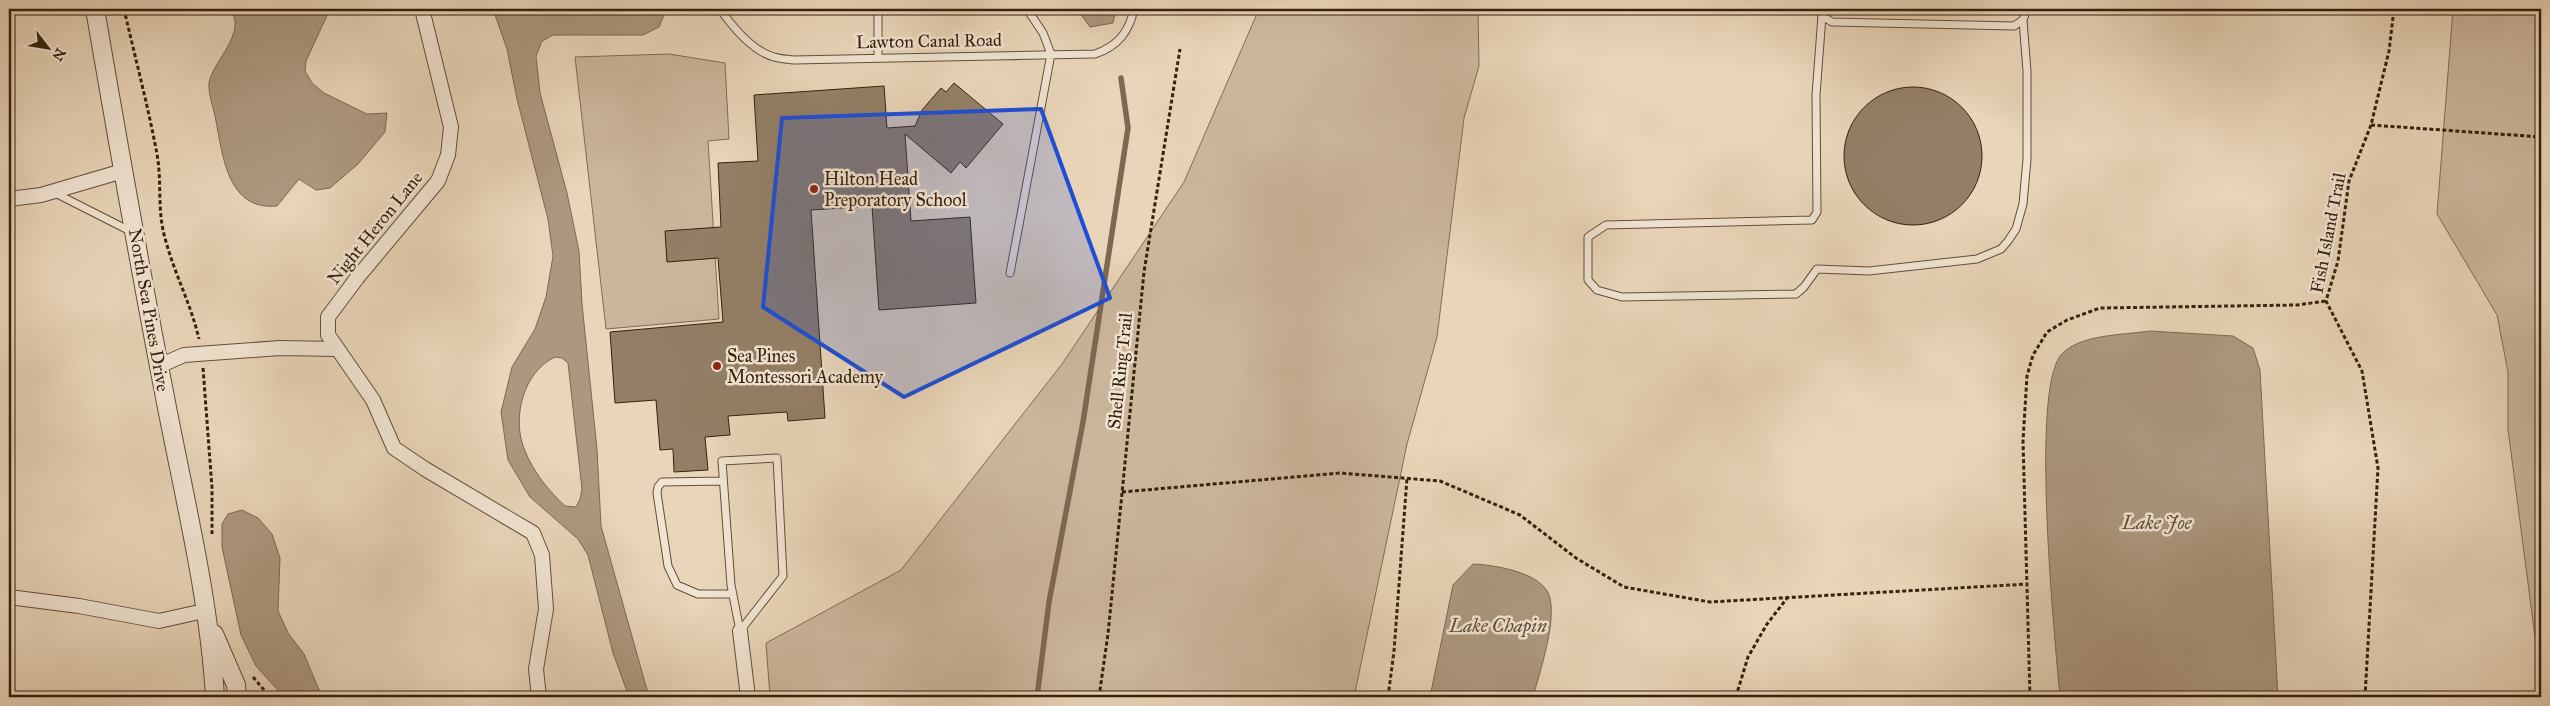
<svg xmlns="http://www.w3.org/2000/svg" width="2550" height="706" viewBox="0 0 2550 706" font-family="'IM FELL Great Primer',serif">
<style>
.green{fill:#cbb69c;stroke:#806c54}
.water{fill:#ac987f;stroke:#7d6851;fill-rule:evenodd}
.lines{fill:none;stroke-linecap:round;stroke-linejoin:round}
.stream{stroke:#7d6851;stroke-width:5.5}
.building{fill:#937f66;stroke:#36210d}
.service-casing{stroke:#634e38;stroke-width:9}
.minor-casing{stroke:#634e38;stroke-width:16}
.tertiary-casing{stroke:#634e38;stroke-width:20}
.path{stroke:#36210d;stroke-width:3;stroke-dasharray:4 2.5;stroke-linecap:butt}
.service{stroke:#f1e4d2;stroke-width:7}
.minor{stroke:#f1e4d2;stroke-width:14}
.tertiary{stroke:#f1e4d2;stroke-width:18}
.marked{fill:#1d4ed8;fill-opacity:0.2;stroke:#1d4ed8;stroke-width:4;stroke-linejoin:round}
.poi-dot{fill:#8f2418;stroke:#f1e4d2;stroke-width:2}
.labels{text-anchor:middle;stroke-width:5;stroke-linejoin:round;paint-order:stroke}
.street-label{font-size:18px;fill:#36210d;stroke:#f1e4d2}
.poi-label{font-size:18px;fill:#36210d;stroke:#f1e4d2;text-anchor:start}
.water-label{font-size:19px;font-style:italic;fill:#5f4b35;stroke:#f1e4d2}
</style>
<rect width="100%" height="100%" fill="#e9d5b9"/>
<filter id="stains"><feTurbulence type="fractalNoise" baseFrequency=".004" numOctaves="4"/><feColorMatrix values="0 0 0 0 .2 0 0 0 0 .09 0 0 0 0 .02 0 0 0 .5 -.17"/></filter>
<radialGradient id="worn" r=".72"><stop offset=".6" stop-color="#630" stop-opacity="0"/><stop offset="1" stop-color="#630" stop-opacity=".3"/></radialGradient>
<!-- green -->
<path class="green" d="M1259 9H1478L1479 66 1464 118 1437 337 1407 444 1354 697H770L766 643 901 570 1062 364 1184 182Z
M2453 9H2541V683L2508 429V372L2497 315 2437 214Z
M669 54 725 63 729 139 708 141 719 319 606 329 575 57Z"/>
<!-- water -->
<path class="water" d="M230 9H330L306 61 305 71 312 83 324 93 367 114 387 113 385 132 358 164 330 188 316 190 299 179 277 206C228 211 223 157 216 121 214 109 208 94 209 83 213 60 248 33 230 9Z
M493 9H663L664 15 659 27 643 35H553L542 41 536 56 540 93 567 193 579 251 582 304 597 449 601 526 649 697H629L613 653 588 555 578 539 530 497 508 460 501 412 512 367 535 329 546 297 553 256 548 219 517 99 507 49ZM555 357 562 358 568 363 582 489 580 499 576 507 565 506C549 491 534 473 525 451 511 419 523 372 555 357Z
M1082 9H1116L1113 23 1090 27 1082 16Z
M2150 331 2233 336 2253 348 2260 370 2278 697H2060C2055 640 2030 391 2061 355 2079 334 2124 335 2150 331Z
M242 510 258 518 272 534 280 558 278 611 288 633 304 654 322 697H284L256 666 241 635 222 547V524L228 514Z
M1473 564C1494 565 1544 572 1550 598 1556 624 1540 671 1533 697H1430L1453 585Z"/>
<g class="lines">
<!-- stream -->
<path class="stream" d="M1037 697 1049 602 1083 422 1128 128 1121 78"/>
</g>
<!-- building -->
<path class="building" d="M954 83 1003 124 966 168 960 162 951 173 905 134 911 221 970 217 976 303 879 310 872 206 811 210 825 418 788 421 787 412 728 416 730 435 705 437 708 470 674 472 673 449 660 450 656 400 615 403 610 332 723 322 718 258 667 262 665 231 721 227 718 163 758 161 754 95 884 86 887 128 915 126 922 110 941 88 946 92Z
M1844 156a69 69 0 1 1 138 0a69 69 0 1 1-138 0Z"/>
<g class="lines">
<defs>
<path id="service" d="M720 9C732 26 752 51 774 57 780 59 787 59 794 60L1095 54C1118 46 1129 32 1134 9
M1819 9 1822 16 1832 22 2014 26 2023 20 2027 9
M1822 16 1816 95 1817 212 1812 220 1606 225 1588 237V280L1597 290 1622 297 1796 294 1804 287 1817 269 1869 271 1977 259 2001 249 2008 241 2016 229 2023 204 2027 159V71L2023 20
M878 57V15L882 9
M55 193 132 232
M1010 273 1051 54 1043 33 1027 9
M777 458 783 576 740 631 731 585 722 461Z
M723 481 662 482 658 487 657 493 668 566 677 585 698 594H732"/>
<path id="minor" d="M422 9 451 127 448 155 438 181 357 278 328 317V335L373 400 394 448 425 469 533 533 542 555 546 609 536 669 539 697
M9 199 41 195 123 171
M159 366 184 355 280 348 338 349
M9 597 79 606 159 621 204 611
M740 631 748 697"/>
<path id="tertiary" d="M95 9C117 137 139 264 164 392 183 493 209 595 215 697
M214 634 236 685 237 697"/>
</defs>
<!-- service casing -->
<use href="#service" class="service-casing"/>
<!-- minor casing -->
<use href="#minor" class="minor-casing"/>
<!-- tertiary casing -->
<use href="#tertiary" class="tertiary-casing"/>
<!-- path -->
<path class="path" d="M124 9C135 57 148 106 157 154 162 182 157 211 165 238 174 273 191 304 199 339
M2371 125 2541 137
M203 368 212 488V534
M1122 492 1340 473 1440 481 1520 515 1576 558 1624 587 1710 602 2028 584
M253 677 270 697
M1099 697 1108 634 1144 272 1180 49
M1388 697 1394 651 1407 478
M1738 697 1737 693 1748 657 1767 624 1788 597
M2030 697 2023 441 2027 376 2033 355 2047 332 2067 320 2100 308 2297 305 2326 301
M2365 697 2378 468 2362 371 2326 301 2338 261 2349 181 2371 125 2389 51 2394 9"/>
<!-- service -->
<use href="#service" class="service"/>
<!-- minor -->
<use href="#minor" class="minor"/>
<!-- tertiary -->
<use href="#tertiary" class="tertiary"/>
</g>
<!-- marked area -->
<path class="marked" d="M1041 109 1110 298 904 397 763 307 782 118Z"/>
<!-- markers -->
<g class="poi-dot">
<circle cx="814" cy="189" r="5"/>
<circle cx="717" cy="366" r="5"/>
</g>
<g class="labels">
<!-- street labels -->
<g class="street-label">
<text transform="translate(929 41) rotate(-1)" y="6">Lawton Canal Road</text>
<text transform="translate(375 228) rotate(-51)" y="6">Night Heron Lane</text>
<text transform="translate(2328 233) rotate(-79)" y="6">Fish Island Trail</text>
<text transform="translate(149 310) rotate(80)" y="6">North Sea Pines Drive</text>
<text transform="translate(1120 371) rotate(-84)" y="6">Shell Ring Trail</text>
</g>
<!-- poi labels -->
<g class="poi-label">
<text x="824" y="185">Hilton Head<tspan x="824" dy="21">Preporatory School</tspan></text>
<text x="727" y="362">Sea Pines<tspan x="727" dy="21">Montessori Academy</tspan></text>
</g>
<!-- water labels -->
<g class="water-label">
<text x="2157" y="529">Lake Joe</text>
<text x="1498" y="632">Lake Chapin</text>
</g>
</g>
<!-- margin -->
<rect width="2550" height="706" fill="none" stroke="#e9d5b9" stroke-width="30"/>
<rect x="10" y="10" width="2530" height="686" fill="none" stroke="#36210d" stroke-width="2.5"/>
<rect x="15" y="15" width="2520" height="676" fill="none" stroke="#36210d"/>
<!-- north arrow -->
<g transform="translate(48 48) rotate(121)" stroke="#f1e4d2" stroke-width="4" paint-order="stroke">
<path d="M0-4L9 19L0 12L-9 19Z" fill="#36210d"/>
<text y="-8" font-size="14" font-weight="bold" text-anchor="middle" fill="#36210d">N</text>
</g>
<rect width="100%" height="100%" filter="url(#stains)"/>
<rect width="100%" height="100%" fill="url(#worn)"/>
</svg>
